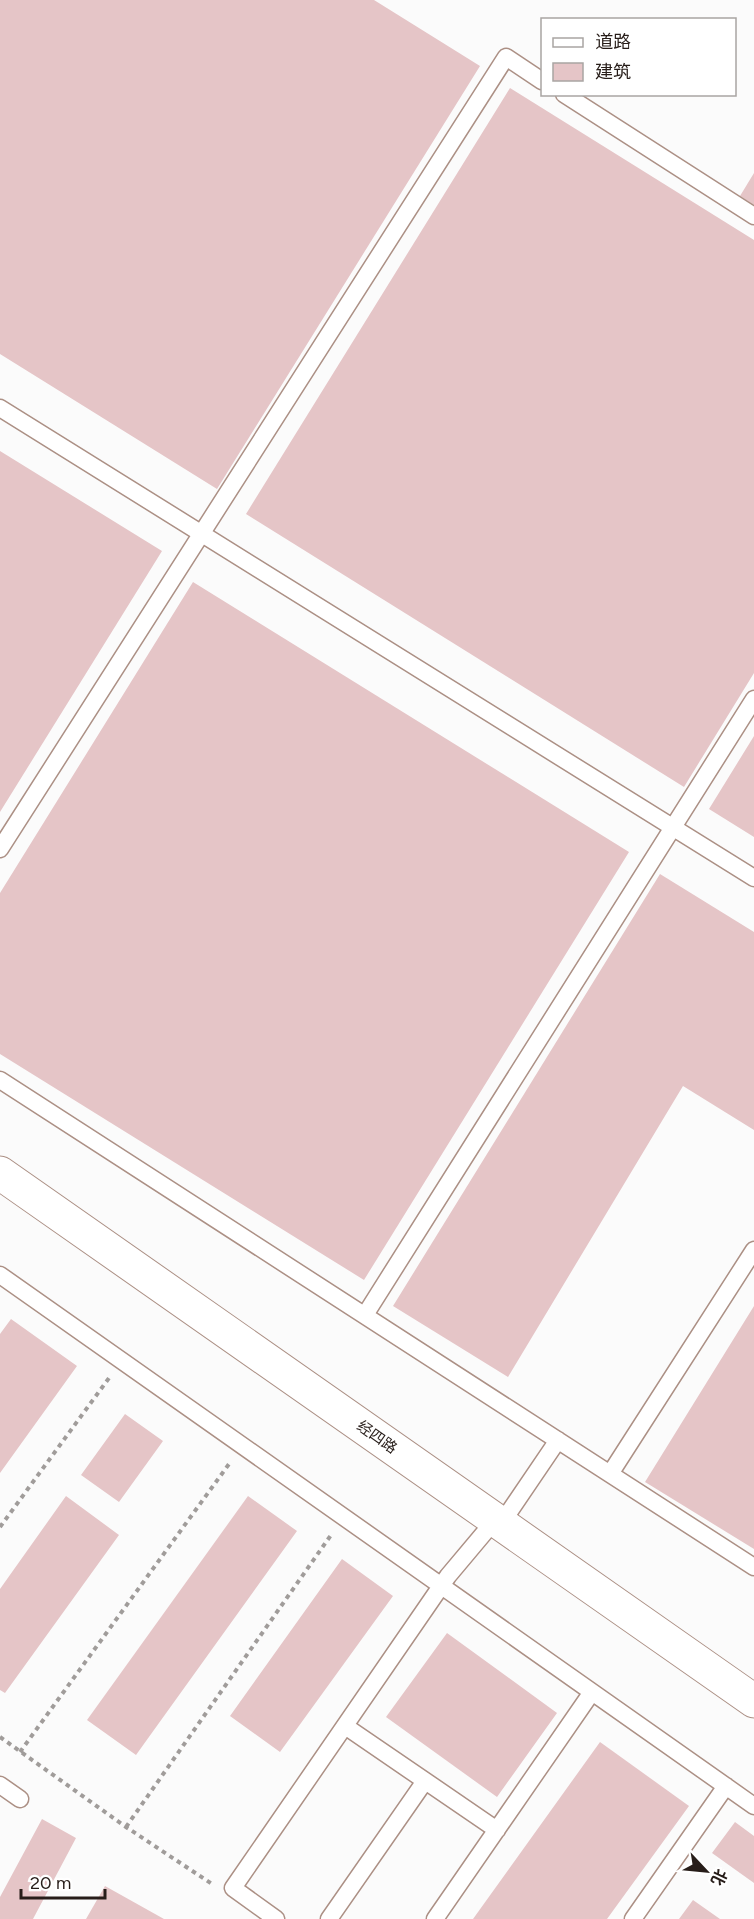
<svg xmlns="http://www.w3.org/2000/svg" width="754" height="1919" viewBox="0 0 754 1919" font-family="Figtree,'Noto Sans SC',sans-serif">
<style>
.building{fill:#e5c5c7}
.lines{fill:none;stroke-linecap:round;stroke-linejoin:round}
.service-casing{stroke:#ac9085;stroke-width:19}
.tertiary-casing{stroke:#ac9085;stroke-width:35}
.path{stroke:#a09c9a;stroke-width:4;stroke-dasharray:4.5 4.5;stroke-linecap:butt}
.service{stroke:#fff;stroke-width:16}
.tertiary{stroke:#fff;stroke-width:33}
.labels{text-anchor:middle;stroke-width:4.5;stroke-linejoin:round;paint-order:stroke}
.street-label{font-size:15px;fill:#271d19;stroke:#fff}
</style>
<rect width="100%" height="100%" fill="#fbfbfb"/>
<!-- building -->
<path class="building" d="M0 0H374L480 66 217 489 0 354Z
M510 88 754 240V673L684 787 246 514Z
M754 173V205L740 196Z
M0 451 162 551 0 812Z
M193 582 629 852 364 1280 0 1054V893Z
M754 736V837L709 809Z
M660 874 754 932V1130L683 1086 508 1377 393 1306Z
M754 1306V1549L645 1482Z
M11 1319 77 1366 0 1473V1334Z
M125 1414 163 1441 119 1502 81 1475Z
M66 1496 119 1535 5 1693 0 1690V1589Z
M248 1496 297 1531 136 1755 87 1720Z
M342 1559 393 1596 280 1752 230 1716Z
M447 1633 557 1713 497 1797 386 1717Z
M600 1742 689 1806 607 1919H473Z
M42 1819 76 1838 33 1919H0V1897Z
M735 1822 754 1836V1883L712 1853Z
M105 1886 164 1919H86Z
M693 1900 720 1919H679Z"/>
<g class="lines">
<defs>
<path id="service" d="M564 94 754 216
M0 408 754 878
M0 849 506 57 542 81
M0 1080 754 1567
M0 1275 754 1806
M365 1315 754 699
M610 1474 754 1250
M501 1524 558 1440
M345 1726 497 1830
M0 1785 20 1799
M276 1919 233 1888 448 1576 495 1520
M329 1919 425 1781
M435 1919 592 1692
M633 1919 726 1786"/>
<path id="tertiary" d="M0 1173 754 1701"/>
</defs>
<!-- service casing -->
<use href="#service" class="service-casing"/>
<!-- tertiary casing -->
<use href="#tertiary" class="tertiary-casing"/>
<!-- path -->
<path class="path" d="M0 1527 109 1378
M0 1737 126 1827 212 1884
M20 1752 229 1464
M126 1827 331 1535"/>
<!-- service -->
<use href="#service" class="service"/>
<!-- tertiary -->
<use href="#tertiary" class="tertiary"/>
</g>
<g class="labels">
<!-- street labels -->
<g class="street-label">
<text transform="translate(377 1437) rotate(35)" y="5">经四路</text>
</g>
</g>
<!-- legend -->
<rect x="541" y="18" width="195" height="78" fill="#ffffff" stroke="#a9a5a3" stroke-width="1.5"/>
<rect x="553" y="38" width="30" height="9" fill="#ffffff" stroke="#a9a5a3" stroke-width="1.5"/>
<text x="595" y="48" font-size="18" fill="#271d19">道路</text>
<rect x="553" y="63" width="30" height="18" fill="#e5c5c7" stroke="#a9a5a3" stroke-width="1.5"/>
<text x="595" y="78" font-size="18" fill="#271d19">建筑</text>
<!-- north arrow -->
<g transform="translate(706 1871) rotate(116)" stroke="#ffffff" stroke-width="4.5" paint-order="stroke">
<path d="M0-4.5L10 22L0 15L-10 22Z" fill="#271d19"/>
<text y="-9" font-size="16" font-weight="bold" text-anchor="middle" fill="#271d19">北</text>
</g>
<!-- scale -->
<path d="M21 1889v9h84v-9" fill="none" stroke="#271d19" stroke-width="3"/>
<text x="30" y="1889" font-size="18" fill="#271d19" stroke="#ffffff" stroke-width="4.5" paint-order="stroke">20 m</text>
</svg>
